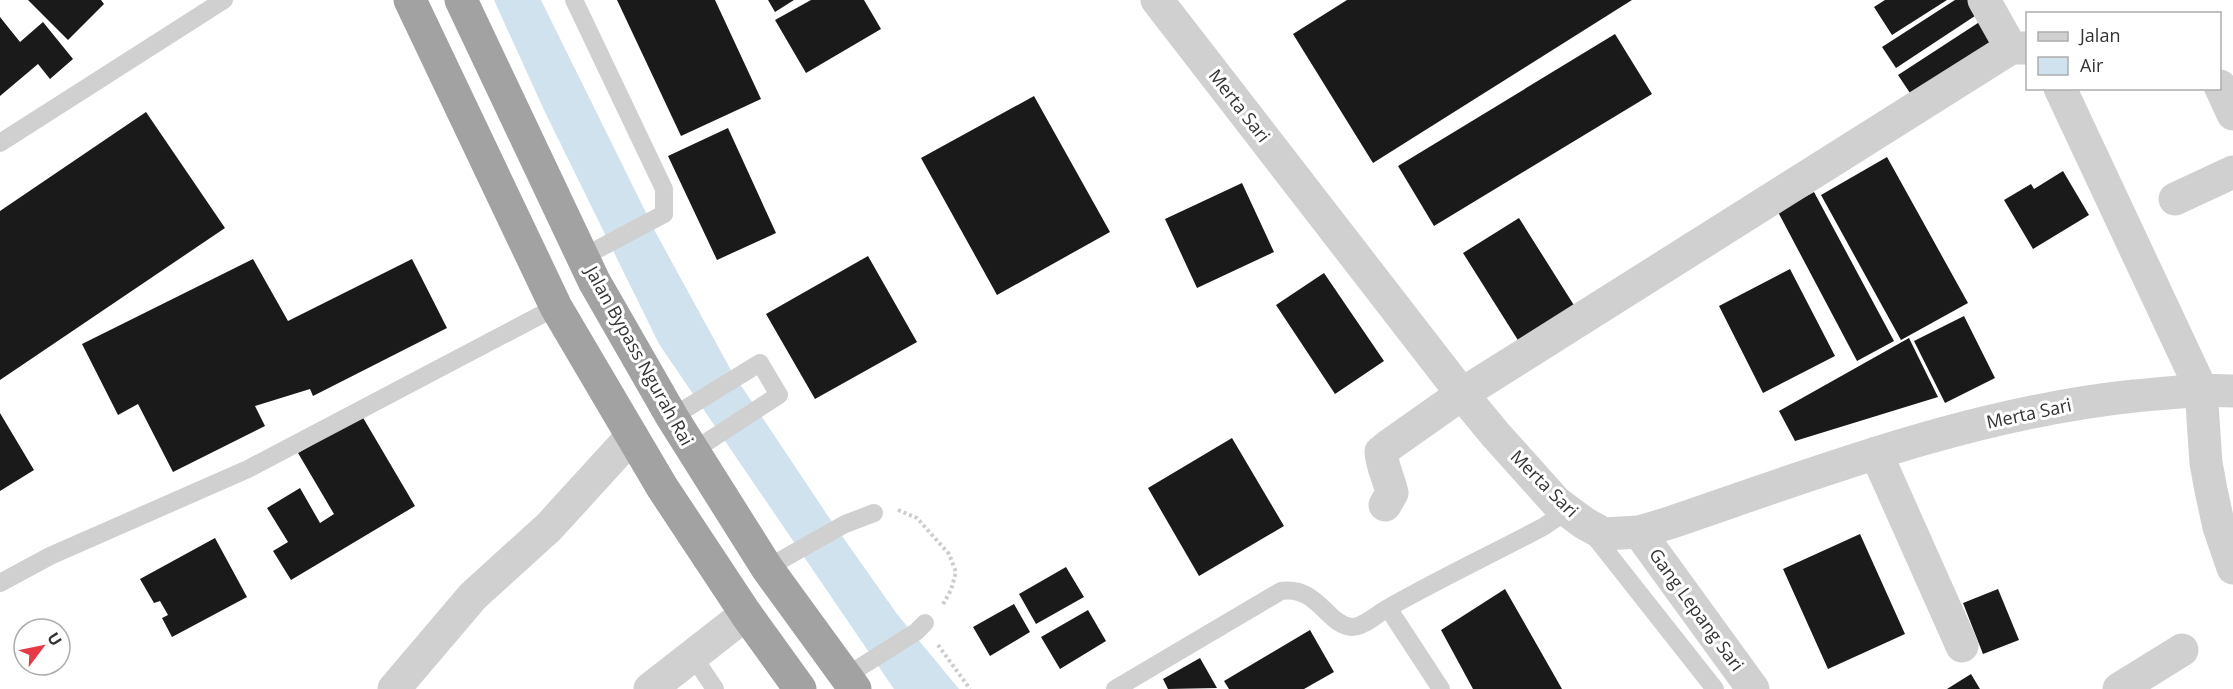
<svg xmlns="http://www.w3.org/2000/svg" width="2233" height="689" viewBox="0 0 2233 689" font-family="'Open Sans',sans-serif">
<style>
.water{fill:#cfe2ee}
.building{fill:#1a1a1a}
.lines{fill:none;stroke-linecap:round;stroke-linejoin:round}
.path{stroke:#cdcdcd;stroke-width:4;stroke-dasharray:3 3;stroke-linecap:butt}
.service{stroke:#d0d0d0;stroke-width:18}
.minor{stroke:#d0d0d0;stroke-width:33}
.tertiary{stroke:#d0d0d0;stroke-width:33}
.trunk{stroke:#a2a2a2;stroke-width:33}
.labels{text-anchor:middle;stroke-width:6;stroke-linejoin:round;paint-order:stroke}
.street-label{font-size:18px;fill:#333;stroke:#fff}
</style>
<rect width="100%" height="100%" fill="#fff"/>
<!-- water -->
<path class="water" d="M494 0H541L657 235 732 372 828 516 897 614 959 689H894L659 344 544 110Z"/>
<!-- building -->
<path class="building" d="M28 0H101L104 4 68 40Z
M617 0H715L761 99 681 136Z
M768 0H794L775 12Z
M811 0H864L881 29 806 73 775 20Z
M1347 0H1632L1373 163 1293 34Z
M1885 0H1947L1892 35 1874 7Z
M1955 0H1982L1987 8 1896 68 1882 47Z
M0 17 20 42 43 22 73 59 50 79 38 64 0 96Z
M1981 21 1995 41 1912 96 1898 75Z
M1615 34 1652 94 1434 226 1398 166Z
M1034 96 1110 232 997 295 921 158Z
M146 112 225 228 0 380V211Z
M728 128 776 233 717 260 668 156Z
M1887 157 1968 303 1901 340 1821 195Z
M2063 171 2089 215 2033 249 2004 200 2031 184 2034 189Z
M1242 183 1274 252 1197 288 1165 219Z
M1814 192 1894 341 1857 361 1778 212Z
M1519 218 1577 310 1521 345 1463 253Z
M868 256 917 342 815 399 766 314Z
M253 259 288 321 412 259 447 328 313 396 310 389 255 406 265 426 173 472 138 404 118 415 82 344Z
M1790 269 1835 356 1763 393 1719 306Z
M1324 273 1384 361 1335 394 1276 305Z
M1964 316 1995 378 1945 403 1914 341Z
M1909 338 1938 397 1795 441 1779 411Z
M0 413 34 470 0 491Z
M362 416 415 506 291 580 273 551 288 542 267 508 300 488 320 523 334 514 298 453Z
M1232 438 1284 526 1199 576 1148 488Z
M1860 534 1905 634 1828 669 1783 569Z
M215 538 247 597 172 637 162 618 168 615 160 601 154 603 140 579Z
M1066 567 1084 597 1036 624 1019 594Z
M1505 589 1562 689H1473L1441 630Z
M1998 589 2019 640 1983 654 1963 603Z
M1014 604 1030 632 990 656 973 627Z
M1088 610 1106 641 1060 669 1041 637Z
M1310 630 1334 672 1304 689H1229L1224 681Z
M1200 658 1217 688 1168 689 1163 679Z
M1971 674 1980 689H1947Z"/>
<g class="lines">
<!-- path -->
<path class="path" d="M898 510 917 518 949 554 956 572 951 590 942 606
M938 645 970 689"/>
<!-- service -->
<path class="service" d="M574 0 664 189V214L583 257
M0 143 224 0
M672 417 760 363 779 395 693 451
M1591 532 1715 689
M767 568 845 524 874 513
M0 583 50 556 248 469 556 307
M1388 608 1441 689
M693 656 715 689
M846 676 916 632 925 623
M1115 689 1281 591C1319 586 1326 625 1352 627 1364 627 1378 613 1388 608 1439 579 1492 554 1543 527L1567 511"/>
<!-- minor -->
<path class="minor" d="M1984 0 2011 48
M2220 86 2233 114
M2060 88 2201 389 2206 463 2211 490 2219 527 2233 568
M2175 199 2233 172
M1876 453 1962 646
M1385 505 1392 493C1389 479 1382 466 1381 452L1391 444 1462 394 2011 48H2028
M1639 532 1753 689
M394 689 473 596 549 527 632 436
M650 689 746 614
M2119 689 2182 650"/>
<!-- tertiary -->
<path class="tertiary" d="M1157 0 1462 394 1495 434 1556 502 1584 523 1604 534 1639 532 1666 524C1819 472 1972 413 2134 396 2167 393 2199 389 2233 391"/>
<!-- trunk -->
<path class="trunk" d="M410 0 556 307 662 487 746 614 800 689
M461 0 594 281 672 417 767 568 855 689"/>
</g>
<g class="labels">
<!-- street labels -->
<g class="street-label">
<text transform="translate(1239 106) rotate(52)" y="6">Merta Sari</text>
<text transform="translate(639 356) rotate(61)" y="6">Jalan Bypass Ngurah Rai</text>
<text transform="translate(2029 414) rotate(-12)" y="6">Merta Sari</text>
<text transform="translate(1544 484) rotate(45)" y="6">Merta Sari</text>
<text transform="translate(1696 610) rotate(54)" y="6">Gang Lepang Sari</text>
</g>
</g>
<!-- legend -->
<rect x="2026" y="12" width="195" height="78" fill="#ffffff" stroke="#adadad" stroke-width="1.5"/>
<rect x="2038" y="32" width="30" height="9" fill="#d0d0d0" stroke="#adadad" stroke-width="1.5"/>
<text x="2080" y="42" font-size="18" fill="#333333">Jalan</text>
<rect x="2038" y="57" width="30" height="18" fill="#cfe2ee" stroke="#adadad" stroke-width="1.5"/>
<text x="2080" y="72" font-size="18" fill="#333333">Air</text>
<!-- north arrow -->
<g transform="translate(42 647) rotate(58)"><circle r="28" fill="#ffffff" stroke="#adadad" stroke-width="1.5"/>
<path d="M0-4.5L10 22L0 15L-10 22Z" fill="#e63946"/>
<text y="-9" font-size="16" font-weight="bold" text-anchor="middle" fill="#333333">U</text>
</g>
</svg>
